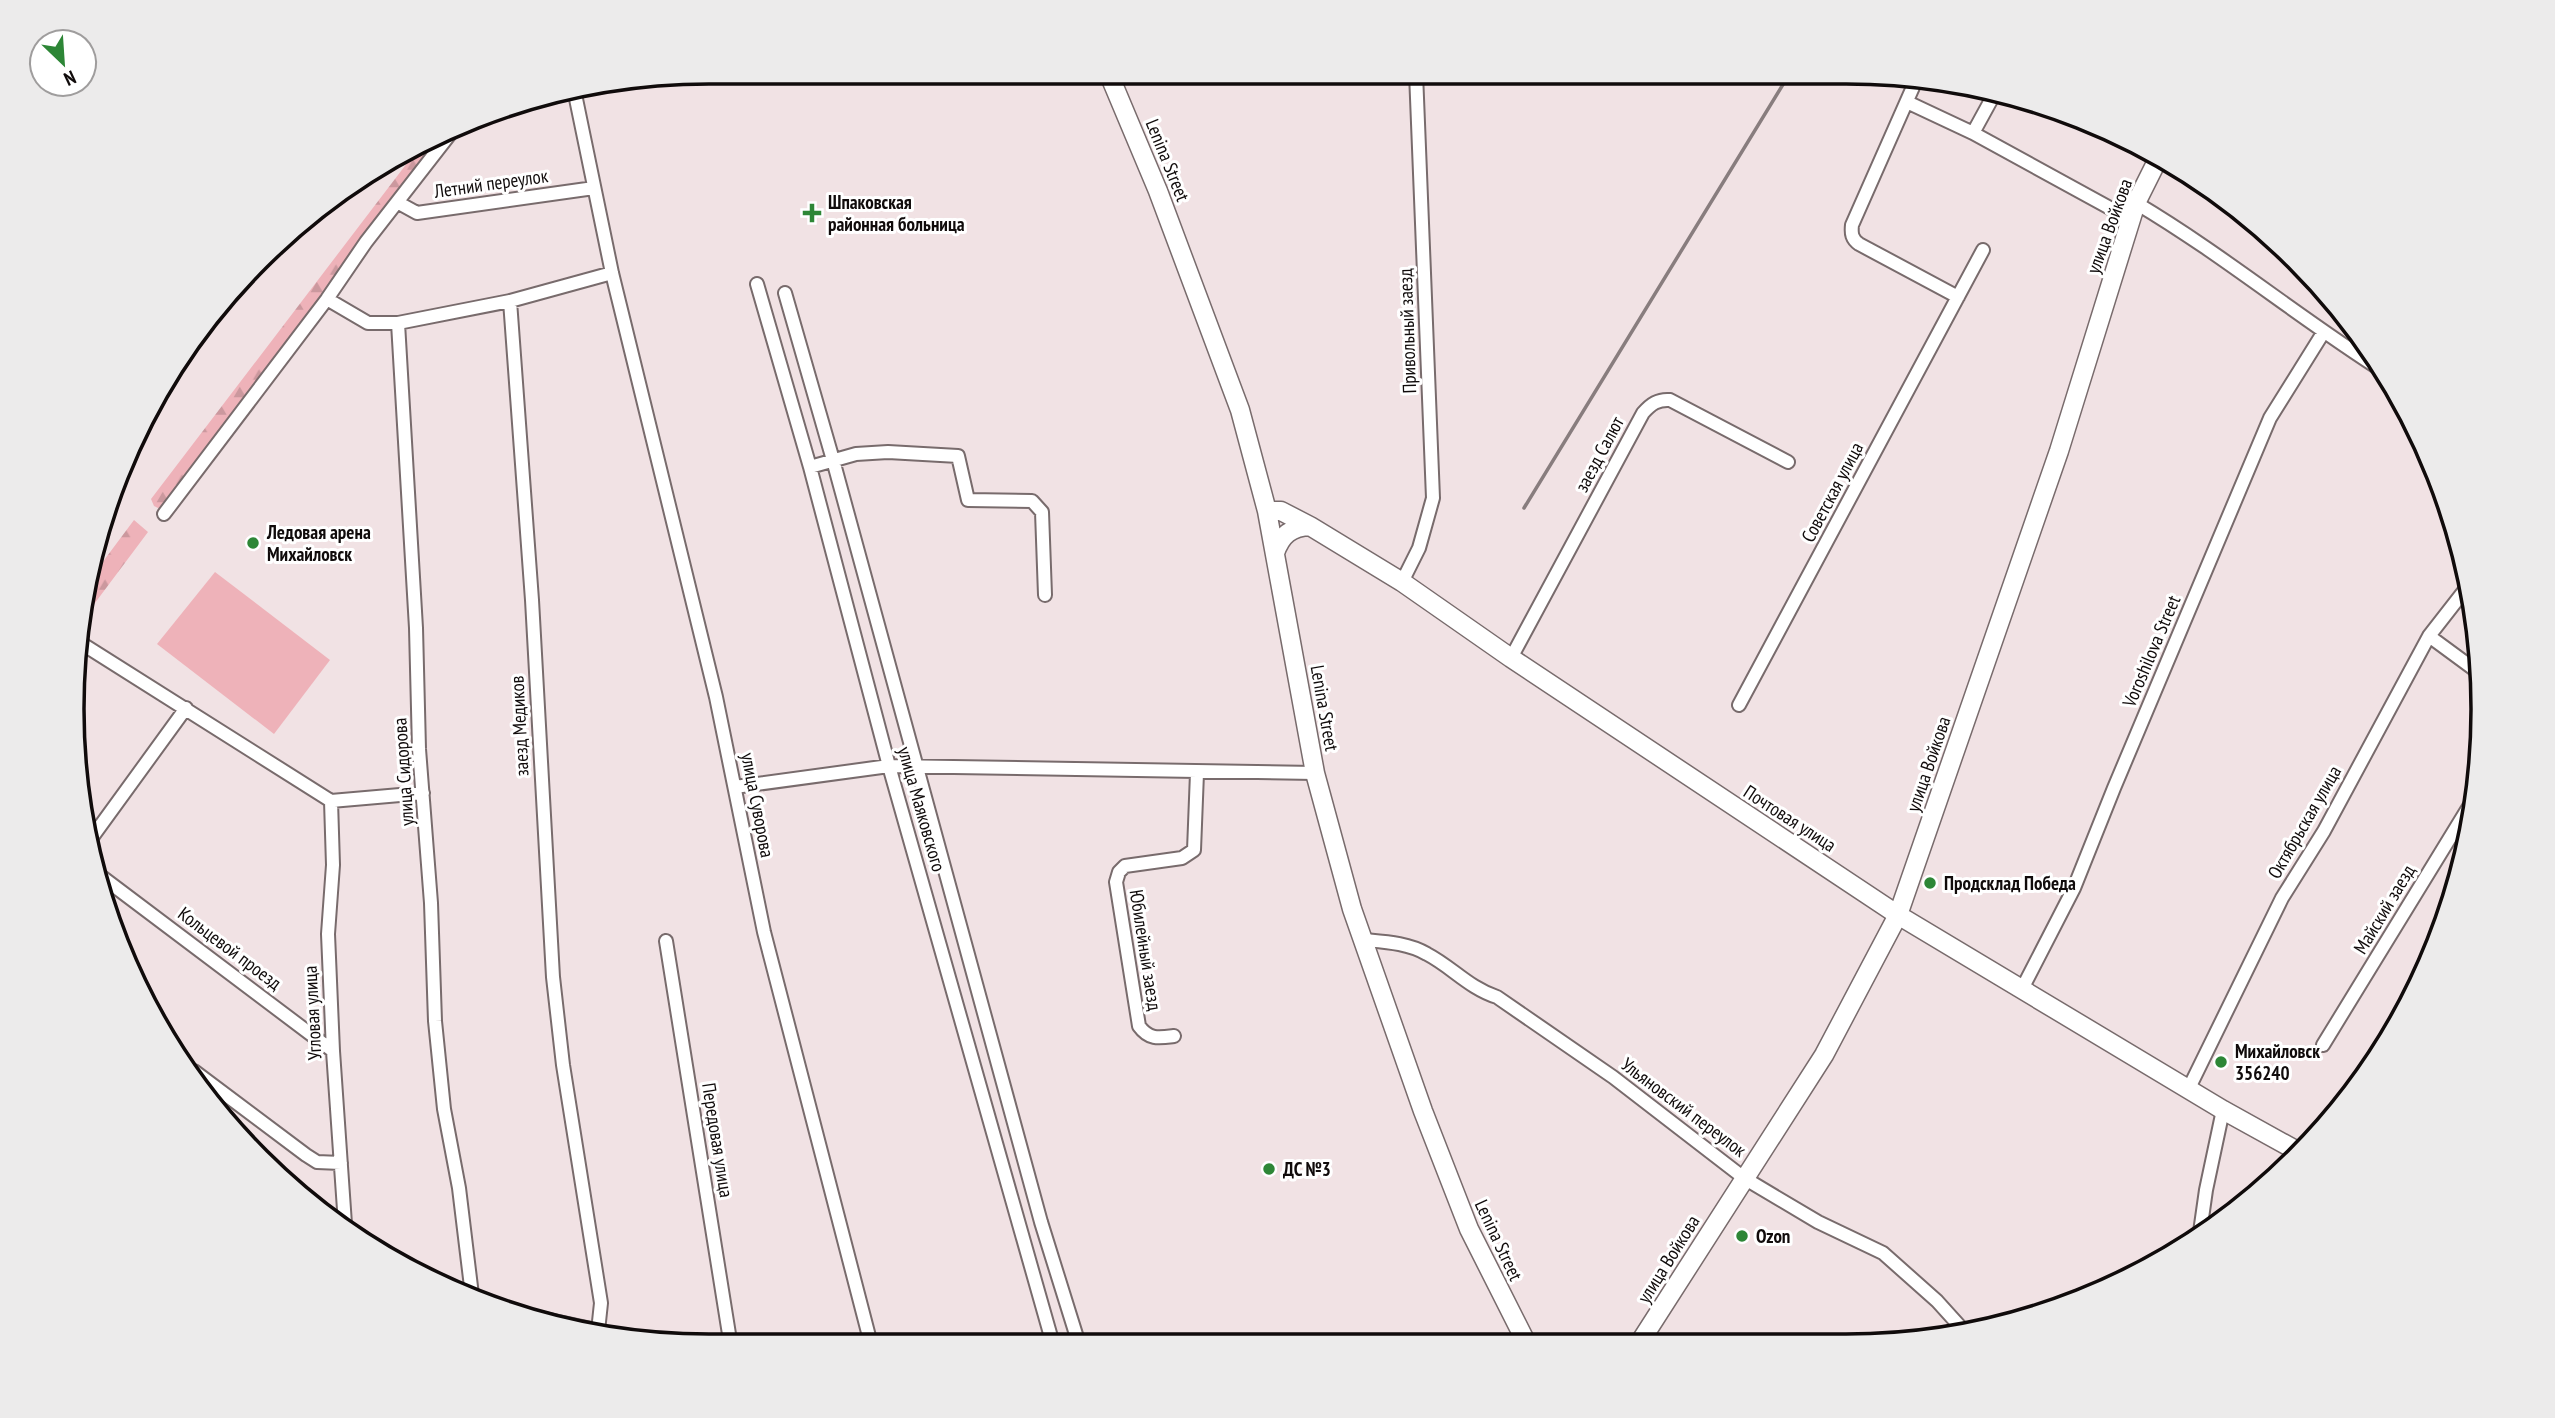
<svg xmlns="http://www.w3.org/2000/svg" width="2555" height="1418" viewBox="0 0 2555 1418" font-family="'PT Sans Narrow',sans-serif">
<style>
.forest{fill:url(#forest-firs)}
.pitch{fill:#eeb2b9}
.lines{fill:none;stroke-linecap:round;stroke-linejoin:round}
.street-casing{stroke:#786b6c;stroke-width:16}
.secondary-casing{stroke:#786b6c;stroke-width:21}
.street{stroke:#fff;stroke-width:12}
.secondary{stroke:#fff;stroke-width:18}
.rail{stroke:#887d7e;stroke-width:3.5}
.poi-dot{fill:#2d8636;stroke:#fff;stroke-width:2.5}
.labels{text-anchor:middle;stroke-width:6;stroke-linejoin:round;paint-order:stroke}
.street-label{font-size:19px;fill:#100b0b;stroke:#fff}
.poi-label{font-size:19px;font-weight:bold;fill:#100b0b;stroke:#fff;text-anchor:start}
.rim{fill:none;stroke:#100b0b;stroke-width:3.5}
</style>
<defs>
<pattern id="forest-firs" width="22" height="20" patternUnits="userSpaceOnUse" patternTransform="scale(1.75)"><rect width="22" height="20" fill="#eeb2b9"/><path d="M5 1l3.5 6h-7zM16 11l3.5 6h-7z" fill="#cb989e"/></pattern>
</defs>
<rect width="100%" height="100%" fill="#f1e2e4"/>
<!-- forest -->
<path class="forest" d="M444 138 162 510 154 506 151 499 414 154Z
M134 520 148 532 86 615 90 579Z"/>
<!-- pitch -->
<path class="pitch" d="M215 572 330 660 274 734 157 644Z"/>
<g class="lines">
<defs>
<path id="street" d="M1917 78 1852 225C1851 234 1852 239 1859 244L1958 297
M575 94 612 273 716 697 764 932 871 1344
M1907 102 1973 133 2130 219
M1973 133 1996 91
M397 202 417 213 594 188
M2136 203C2222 254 2298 317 2383 371
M757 284 810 467 889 766 1053 1344
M785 293 833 460 1041 1222 1079 1344
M327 299 368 323H398L416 628 419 749 431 903 435 1021 444 1109 459 1188 472 1295
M510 301 612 273
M398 323 510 301 532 600 553 977 563 1065 601 1303 598 1331
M810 467 856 454 888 452 958 456 968 500 1032 501 1042 512 1045 595
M164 514 327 299 366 242 450 134
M1402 582 1419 548 1433 498 1416 73
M2429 636 2482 675
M84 645 331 801
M1511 658 1643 413C1651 404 1658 399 1670 400L1788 462
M1739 705 1983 250
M735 787 889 766 1315 773
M93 836 186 708
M102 877 333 1051
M1364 940C1386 942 1408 943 1427 954 1452 967 1469 988 1497 997L1613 1077 1744 1178 1818 1222 1883 1253 1937 1301 1965 1332
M666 941 729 1334 728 1345
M2022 989 2074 888 2114 788 2270 418 2323 333
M1174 1036C1159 1038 1149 1040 1139 1026L1116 882 1119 872 1125 866 1182 858 1194 850 1197 773
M2323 1045 2478 792
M194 1071 306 1155 317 1162 341 1163
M2189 1088 2282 898 2324 831 2429 636 2468 586
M345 1224 333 1051 328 934 333 865 331 801 423 793
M2199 1239 2206 1190 2223 1110
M517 1313 647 1341"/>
<path id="secondary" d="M1108 72 1158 191 1240 410 1267 511 1315 773 1352 909 1423 1111 1469 1229 1526 1342
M1267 511H1281L1310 526 1402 582 1511 658 1898 915 2223 1110 2299 1152
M1275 553C1281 535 1291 527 1310 526
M1640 1342 1824 1055 1898 915 2059 451 2136 203 2160 155"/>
</defs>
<!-- street casing -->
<use href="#street" class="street-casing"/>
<!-- secondary casing -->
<use href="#secondary" class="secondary-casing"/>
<!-- street -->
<use href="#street" class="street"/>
<!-- secondary -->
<use href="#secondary" class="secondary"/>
<!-- rail -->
<path class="rail" d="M1524 508 1790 73"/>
</g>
<!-- markers -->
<g class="poi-dot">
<path d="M808.5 202.5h7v7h7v7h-7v7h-7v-7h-7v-7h7z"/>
<circle cx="253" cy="543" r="7"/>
<circle cx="1930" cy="883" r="7"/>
<circle cx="2221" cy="1062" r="7"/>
<circle cx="1269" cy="1169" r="7"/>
<circle cx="1742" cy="1236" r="7"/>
</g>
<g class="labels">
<!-- street labels -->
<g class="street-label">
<text transform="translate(1168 160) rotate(68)" y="7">Lenina Street</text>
<text transform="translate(491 183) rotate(-8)" y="7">Летний переулок</text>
<text transform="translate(2109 226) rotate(-70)" y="7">улица Войкова</text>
<text transform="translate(1407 331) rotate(-92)" y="7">Привольный заезд</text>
<text transform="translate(1599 454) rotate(-62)" y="7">заезд Салют</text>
<text transform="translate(1832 492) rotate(-62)" y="7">Советская улица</text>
<text transform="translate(2151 651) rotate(-67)" y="7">Voroshilova Street</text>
<text transform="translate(1325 708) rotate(80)" y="7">Lenina Street</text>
<text transform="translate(519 726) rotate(-93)" y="7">заезд Медиков</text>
<text transform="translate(1928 764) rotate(-71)" y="7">улица Войкова</text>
<text transform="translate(403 772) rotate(-94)" y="7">улица Сидорова</text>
<text transform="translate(758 805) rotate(79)" y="7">улица Суворова</text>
<text transform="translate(922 809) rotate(74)" y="7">улица Маяковского</text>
<text transform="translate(1790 818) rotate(33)" y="7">Почтовая улица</text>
<text transform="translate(2304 822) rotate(-60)" y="7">Октябрьская улица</text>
<text transform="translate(2384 909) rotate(-59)" y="7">Майский заезд</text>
<text transform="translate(230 948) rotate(37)" y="7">Кольцевой проезд</text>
<text transform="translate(1146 950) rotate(81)" y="7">Юбилейный заезд</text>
<text transform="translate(312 1013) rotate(-93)" y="7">Угловая улица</text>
<text transform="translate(1684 1107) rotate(37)" y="7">Ульяновский переулок</text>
<text transform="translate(718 1140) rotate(81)" y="7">Передовая улица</text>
<text transform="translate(1499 1240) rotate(65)" y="7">Lenina Street</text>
<text transform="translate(1668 1259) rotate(-58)" y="7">улица Войкова</text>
</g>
<!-- poi labels -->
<g class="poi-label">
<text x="828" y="209">Шпаковская<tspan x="828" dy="22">районная больница</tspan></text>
<text x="267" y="539">Ледовая арена<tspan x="267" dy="22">Михайловск</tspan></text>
<text x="1944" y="890">Продсклад Победа</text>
<text x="2235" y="1058">Михайловск<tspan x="2235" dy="22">356240</tspan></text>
<text x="1283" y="1176">ДС №3</text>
<text x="1756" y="1243">Ozon</text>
</g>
</g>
<!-- crop -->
<path d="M0 0H2555V1418H0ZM709 84H1846A625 625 0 0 1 2471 709V709A625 625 0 0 1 1846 1334H709A625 625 0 0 1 84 709V709A625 625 0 0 1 709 84Z" fill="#ecebeb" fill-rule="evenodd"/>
<path class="rim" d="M709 84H1846A625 625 0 0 1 2471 709V709A625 625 0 0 1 1846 1334H709A625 625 0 0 1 84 709V709A625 625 0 0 1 709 84Z"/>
<!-- north arrow -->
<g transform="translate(63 63) rotate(155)"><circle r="33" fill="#ffffff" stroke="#9f9d9d" stroke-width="2"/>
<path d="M0-5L12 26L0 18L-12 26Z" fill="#2d8636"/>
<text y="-10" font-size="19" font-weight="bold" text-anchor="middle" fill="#100b0b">N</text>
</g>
</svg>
